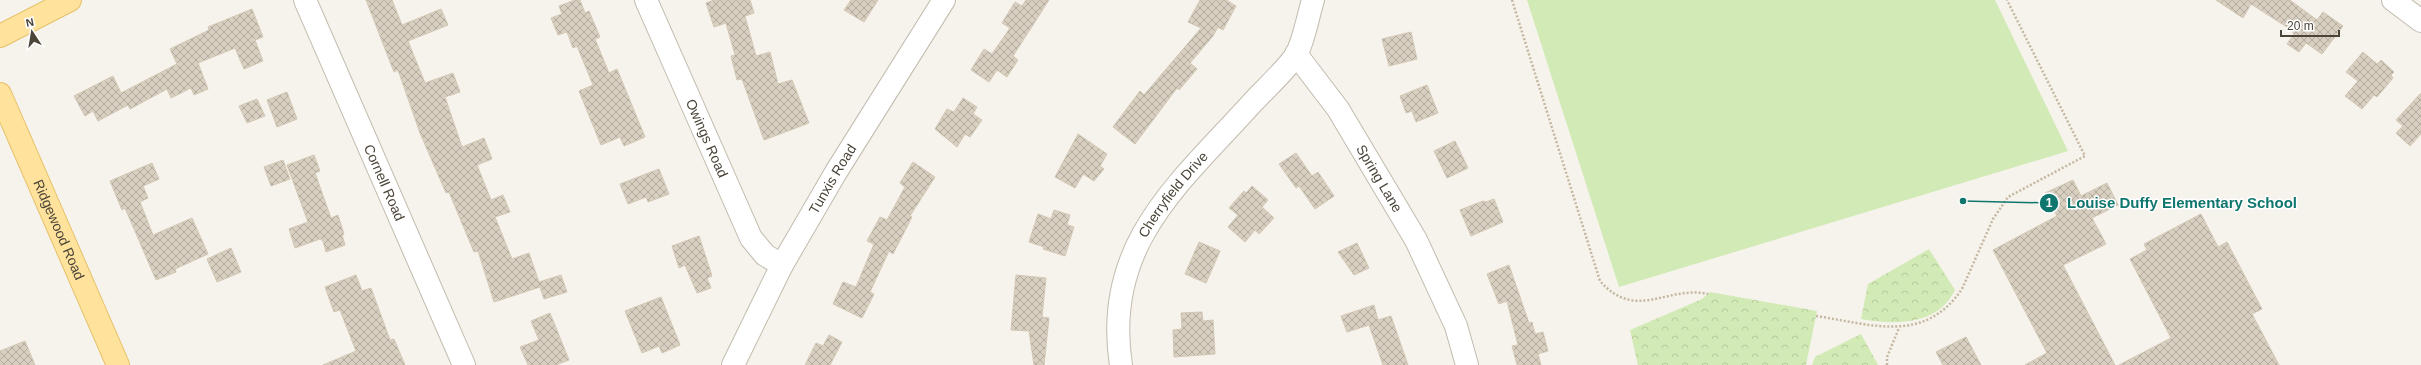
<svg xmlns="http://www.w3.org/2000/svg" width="2421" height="365" viewBox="0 0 2421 365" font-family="Arial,sans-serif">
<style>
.park{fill:url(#park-crowns)}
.garden{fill:#d2eab5}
.building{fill:url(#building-cross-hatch);stroke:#d3c7b4}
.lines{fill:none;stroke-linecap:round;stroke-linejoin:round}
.minor-casing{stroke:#c2bbae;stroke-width:24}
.major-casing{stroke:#e6c16a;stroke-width:24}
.path{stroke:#c4b79f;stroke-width:2.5;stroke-dasharray:2 2;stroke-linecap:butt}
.minor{stroke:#fff;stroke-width:22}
.major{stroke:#ffe39c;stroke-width:22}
.labels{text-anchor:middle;stroke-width:3;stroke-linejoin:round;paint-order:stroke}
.street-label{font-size:14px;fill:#4b4439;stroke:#fff}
.leader{fill:none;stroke:#0f766e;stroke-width:1.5}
.callout-dot{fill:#0f766e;stroke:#fff;stroke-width:1.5}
.mark-label{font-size:12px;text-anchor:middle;font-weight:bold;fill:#fff}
.callout-label{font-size:15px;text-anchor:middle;font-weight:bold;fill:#0f766e;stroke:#fff;stroke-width:3;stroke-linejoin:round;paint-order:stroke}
</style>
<defs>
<pattern id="park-crowns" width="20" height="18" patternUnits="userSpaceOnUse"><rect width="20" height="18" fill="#d2eab5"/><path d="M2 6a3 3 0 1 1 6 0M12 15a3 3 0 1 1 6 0" fill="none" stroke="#b6ca9c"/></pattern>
<pattern id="building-cross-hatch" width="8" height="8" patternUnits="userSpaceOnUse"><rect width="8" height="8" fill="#d8cfc1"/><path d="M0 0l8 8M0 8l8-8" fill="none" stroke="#b1aa9e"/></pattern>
</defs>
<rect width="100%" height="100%" fill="#f6f3ec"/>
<!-- park -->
<path class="park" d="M1929 249 1955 290C1938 326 1894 325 1861 319L1868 284Z
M1710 292 1817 311 1806 365H1638L1630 330 1702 299Z
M1861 334 1878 365H1812L1815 357Z"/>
<!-- garden -->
<path class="garden" d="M1527 0H1995L2068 151 1619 287Z"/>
<!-- building -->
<path class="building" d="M366 0H392L402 25 441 9 448 25 408 41 425 83 453 73 460 92 445 97 462 147 484 138 492 159 477 165 491 200 503 195 510 212 495 217 512 259 529 253 539 282 561 275 567 292 544 299 540 287 494 302 478 251 474 252 449 192 446 193 420 133 398 70 394 72Z
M575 0H580L585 13 589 11 600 37 595 39 609 73 617 69 645 137 624 146 620 137 601 145 579 91 593 85 577 46 573 48 567 32 558 35 551 18 562 14 559 6Z
M714 0H750L754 13 745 16 756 56 770 52 778 84 792 80 809 123 764 140 742 79 737 80 731 56 735 55 726 23 714 27 706 3Z
M851 0H878L864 22 844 10Z
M1026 0H1049L1013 56 1018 60 1007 77 997 70 989 82 971 70 984 49 992 54 1010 28 1002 23 1015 2 1022 6Z
M1200 0H1226L1236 6 1223 30 1218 27 1213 36 1190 63 1197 69 1179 90 1177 88 1135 144 1113 127 1140 91 1144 95 1201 28 1188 22Z
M2216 0H2290L2317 20 2323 12 2343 26 2322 54 2306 43 2299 52 2287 44 2294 34 2290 29 2251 4 2243 18Z
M252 9 263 37 255 40 263 61 244 69 235 48 198 63 208 89 194 95 191 88 171 98 167 89 130 109 128 105 98 121 93 111 85 116 74 96 113 76 121 93 177 64 170 49 209 30 208 27Z
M1411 32 1417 59 1389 66 1382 39Z
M2363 52 2377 64 2381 60 2394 72 2391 75 2393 78 2377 97 2374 95 2362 109 2345 96 2358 81 2346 72Z
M1427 85 1438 113 1416 122 1412 111 1406 113 1400 96Z
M287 92 297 119 277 127 267 100Z
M2421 93V134L2410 146 2396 133 2403 126 2396 120Z
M963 98 977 107 973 114 982 120 970 137 965 134 957 147 935 129 947 109 954 112Z
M257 99 265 116 247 123 239 106Z
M1078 134 1107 154 1100 166 1104 169 1094 181 1083 174 1075 188 1055 177Z
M1455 141 1468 168 1447 178 1434 151Z
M1296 153 1312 176 1318 172 1334 196 1315 209 1299 186 1296 188 1279 164Z
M314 155 320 171 315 173 331 218 338 215 344 234 342 235 345 245 326 252 323 241 320 239 295 248 289 229 308 222 287 165Z
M283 160 290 179 271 186 264 167Z
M913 162 935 177 910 216 912 217 893 254 889 251 870 292 874 294 862 318 833 304 843 282 856 287 874 244 867 241 880 217 887 220 905 187 900 183Z
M152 163 159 179 143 186 148 198 140 202 153 235 192 218 208 254 175 269 176 272 156 280 125 208 122 210 110 181Z
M659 169 669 194 648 202 646 197 628 204 620 184Z
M2073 180 2081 196 2107 183 2118 205 2092 218 2106 244 2063 265 2115 365H2025L2047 353 1993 250 2057 216 2045 193Z
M1252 186 1268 200 1262 207 1274 218 1259 234 1255 230 1245 242 1228 227 1238 215 1229 208 1244 191 1246 193Z
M1494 199 1503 222 1471 236 1460 210 1483 201 1486 202Z
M1054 210 1070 215 1067 225 1074 227 1065 256 1043 249 1044 247 1029 242 1038 214 1051 219Z
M2201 214 2218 247 2227 242 2262 309 2252 314 2279 365H2119L2171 338 2130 259 2147 250 2144 244Z
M699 236 712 276 707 278 711 288 697 293 685 265 679 268 672 246Z
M1199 242 1220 251 1206 283 1185 274Z
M1357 243 1369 268 1354 275 1338 252Z
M231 248 241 272 217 282 207 259Z
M1509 265 1529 323 1532 322 1535 334 1543 332 1548 351 1538 354 1541 365H1517L1512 346 1518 345 1507 301 1499 304 1487 274Z
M356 275 362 291 371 288 390 340 394 339 405 365H323L356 351 340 310 334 312 325 287Z
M1016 275 1046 278 1042 317 1049 318 1044 365H1034L1029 331 1011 330Z
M661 297 680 345 662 353 659 346 642 353 625 311Z
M1374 305 1378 320 1391 316 1408 365H1383L1369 325 1347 332 1341 316Z
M1202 312 1203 321 1213 320 1215 354 1174 357 1173 330 1182 329 1181 313Z
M550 313 569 360 556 365H528L520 347 539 340 531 321Z
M829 335 842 342 830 365H805L816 343 823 346Z
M1966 337 1981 365H1943L1936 352Z
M25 341 35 365H0V351Z"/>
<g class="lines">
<defs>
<g id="minor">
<path id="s1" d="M305 0 464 365"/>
<path id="s2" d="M646 0 751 238 765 255 782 265"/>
<path d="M2393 0 2421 21"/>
<path id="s3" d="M1296 54 1338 109 1416 240 1456 326 1467 365"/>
<path id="s4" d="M733 365 782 265 836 172 944 0"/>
<path id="s5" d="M1121 365C1102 244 1180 183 1253 102 1266 88 1286 70 1296 55 1304 41 1308 16 1313 0"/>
</g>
<g id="major">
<path d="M0 36 70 0"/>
<path id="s6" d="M0 94 118 365"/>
</g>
</defs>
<!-- minor casing -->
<use href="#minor" class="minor-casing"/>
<!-- major casing -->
<use href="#major" class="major-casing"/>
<!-- path -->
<path class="path" d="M1512 0 1600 281C1636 322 1667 285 1708 294
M1816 316C1871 324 1924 345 1962 289L1993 219 2008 197 2085 156 2007 0
M1887 365V357L1899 328"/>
<!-- minor -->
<use href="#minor" class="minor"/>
<!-- major -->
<use href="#major" class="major"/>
</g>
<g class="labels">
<!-- street labels -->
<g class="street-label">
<text dy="5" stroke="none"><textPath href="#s2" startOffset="151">Owings Road</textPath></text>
<text dy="5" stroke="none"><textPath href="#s3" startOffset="150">Spring Lane</textPath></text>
<text dy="5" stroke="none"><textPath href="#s4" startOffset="211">Tunxis Road</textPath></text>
<text dy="5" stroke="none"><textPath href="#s1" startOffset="199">Cornell Road</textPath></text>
<text dy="5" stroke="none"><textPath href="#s5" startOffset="185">Cherryfield Drive</textPath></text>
<text dy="5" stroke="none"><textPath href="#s6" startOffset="148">Ridgewood Road</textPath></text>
</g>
</g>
<!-- callouts -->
<path class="leader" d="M1963 201L2049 203"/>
<g class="callout-dot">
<circle cx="1963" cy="201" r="4"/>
<circle cx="2049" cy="203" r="10"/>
</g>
<g class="mark-label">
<text x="2049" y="207">1</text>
</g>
<g class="callout-label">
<text x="2182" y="208">Louise Duffy Elementary School</text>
</g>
<!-- north arrow -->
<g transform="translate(32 32) rotate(348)" stroke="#ffffff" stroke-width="3" paint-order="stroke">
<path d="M0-3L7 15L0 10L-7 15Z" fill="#4b4439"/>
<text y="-6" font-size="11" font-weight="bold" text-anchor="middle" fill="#4b4439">N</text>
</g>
<!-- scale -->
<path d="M2281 30v6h58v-6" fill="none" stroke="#4b4439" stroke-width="2"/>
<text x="2287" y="30" font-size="12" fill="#4b4439" stroke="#ffffff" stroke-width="3" paint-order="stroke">20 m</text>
</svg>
